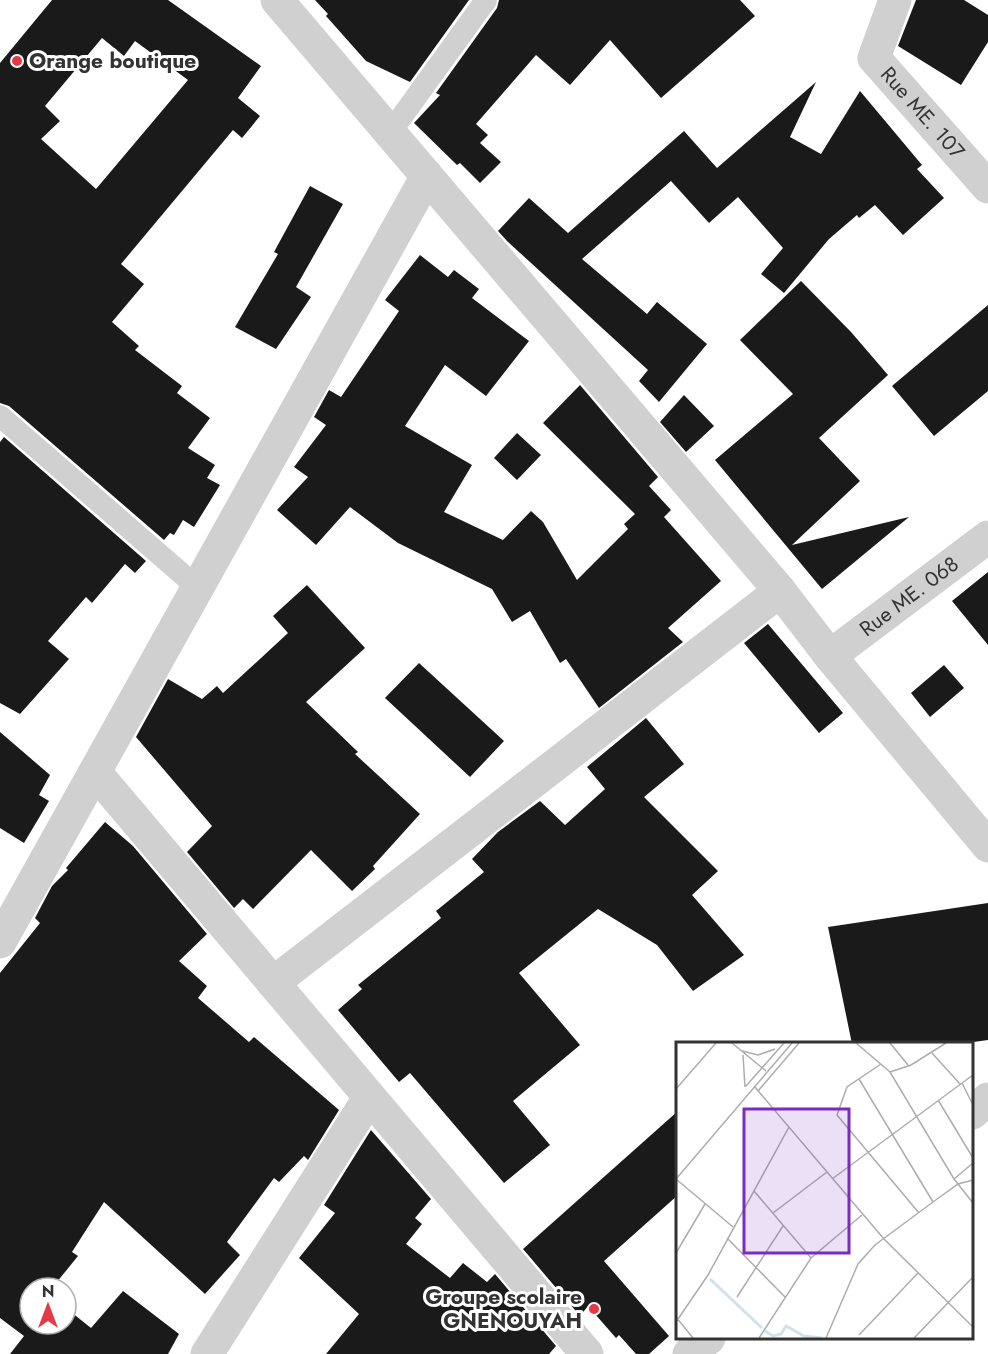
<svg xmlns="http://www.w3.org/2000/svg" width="988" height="1354" viewBox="0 0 988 1354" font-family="Jost,sans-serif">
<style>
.building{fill:#1a1a1a;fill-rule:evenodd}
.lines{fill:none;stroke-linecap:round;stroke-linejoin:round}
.lane{stroke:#d0d0d0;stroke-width:22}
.street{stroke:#d0d0d0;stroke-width:33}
.poi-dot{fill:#e63946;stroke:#fff;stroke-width:2}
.labels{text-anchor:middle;stroke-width:6;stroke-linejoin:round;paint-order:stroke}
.poi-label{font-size:21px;font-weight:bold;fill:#333;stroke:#fff;text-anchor:start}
.street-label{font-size:21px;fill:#333;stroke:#fff}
.inset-river{fill:none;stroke:#cfe2ee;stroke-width:3}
.inset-road{fill:none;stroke:#adadad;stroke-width:1.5}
.view{fill:#7b2cbf;fill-opacity:0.15;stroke:#7b2cbf;stroke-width:3}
.inset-edge{fill:none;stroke:#333;stroke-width:3}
</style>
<rect width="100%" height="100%" fill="#fff"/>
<!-- building -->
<path class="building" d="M52 0H168L261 66 238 98 260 116 242 138 233 130 121 264 144 284 112 322 139 346 135 350 182 386 177 393 210 418 188 448 215 465 207 478 220 485 194 527 183 520 174 535 170 533 164 540 9 406 0 403V63ZM102 38 124 56 135 41 188 80 96 189 41 139 60 121 45 106Z
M315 0H469L410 82 366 61 326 16 328 14Z
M499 0H740L755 16 661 98 610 40 570 85 536 55 476 124 488 135 480 143 501 162 480 183 460 163 457 165 414 123 440 95 436 93 497 8Z
M916 0H964L988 15V42L961 85 898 46Z
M816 82 790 137 821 154 860 91 922 165 917 169 944 198 903 235 875 205 859 218 857 215 829 239 784 293 761 274 783 248 738 197 709 223 671 181 582 259 647 314 657 302 707 344 659 402 639 381 648 370 507 241 498 231 529 198 568 233 684 131 717 168Z
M310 186 343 204 296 287 311 297 276 349 235 327 278 254 274 252Z
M420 255 448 277 454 270 479 289 472 298 529 341 486 396 445 365 405 426 472 465 444 512 503 540 531 511 543 522 577 580 628 529 624 524 635 514 543 423 580 385 658 477 649 486 671 510 664 517 721 581 668 628 683 642 599 708 566 659 560 663 530 611 512 622 492 589 398 543 350 507 316 545 277 510 308 477 294 467 326 425 314 417 329 390 341 397 399 311 385 300Z
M801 281 851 332 888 375 819 438 860 481 792 545 909 517 822 589 715 460 793 394 740 340Z
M988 305V391L934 436 892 386Z
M684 395 714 426 686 452 660 422Z
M517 433 541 455 517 480 494 458Z
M4 437 146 561 135 573 125 564 92 603 86 597 48 641 69 659 20 714 0 703V442Z
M988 572V645L952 601Z
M307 585 365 648 306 702 358 752 355 754 420 814 373 866 375 869 352 891 311 850 253 909 243 899 234 908 187 852 212 826 136 737 168 679 202 699 217 686 223 693 288 633 273 616Z
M768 624 843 713 819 733 744 643Z
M419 663 504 741 470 777 385 698Z
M944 665 964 688 930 717 911 693Z
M646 718 684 764 644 797 718 871 692 895 744 955 693 991 657 945 598 909 519 973 580 1045 513 1101 550 1145 504 1183 410 1073 399 1082 338 1010 362 989 358 985 441 918 436 911 484 872 472 859 498 832 540 801 565 825 605 789 587 767Z
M0 732 50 775 39 795 49 801 24 843 0 828Z
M105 822 133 846 207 934 179 961 207 986 198 998 249 1042 254 1037 339 1110 308 1160 304 1156 279 1182 274 1178 227 1242 240 1255 205 1294 104 1202 72 1252 78 1256 52 1288H30V1324H66V1308L91 1328 123 1291 179 1334 168 1354H10L24 1336 0 1318V973L40 923 35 918 52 886 68 870 66 868Z
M988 903V1040L959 1044H852L828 927Z
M678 1111V1195L604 1261 669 1336 649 1354H636L619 1335 616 1338 588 1306 580 1316 523 1249Z
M371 1130 431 1199 415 1218 422 1224 406 1244 450 1278 463 1263 487 1282 495 1274 556 1346 549 1354H326L359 1314 299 1258 335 1213 324 1205Z"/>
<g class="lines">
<!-- lane -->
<path class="lane" d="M390 133 486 0
M0 416 197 587"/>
<!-- street -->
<g class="street">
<path d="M277 0 780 591 830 656 988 846"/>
<path id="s1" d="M895 0 874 58 988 187"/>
<path id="s2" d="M830 656 988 537"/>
<path d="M95 772 587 1354"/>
<path d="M0 942 427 176"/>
<path d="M273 983 780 591"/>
<path d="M972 1113 988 1099"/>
<path d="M207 1354 369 1098"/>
<path d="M689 1354 709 1338"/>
</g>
</g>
<!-- markers -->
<g class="poi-dot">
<circle cx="17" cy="61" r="6"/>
<circle cx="594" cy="1309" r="6"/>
</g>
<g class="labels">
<!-- poi labels -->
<g class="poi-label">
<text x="29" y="68">Orange boutique</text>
<text x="582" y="1304" text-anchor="end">Groupe scolaire<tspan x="582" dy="24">GNENOUYAH</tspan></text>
</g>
<!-- street labels -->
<g class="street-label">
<text dy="7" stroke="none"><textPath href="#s1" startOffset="135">Rue ME. 107</textPath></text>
<text dy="7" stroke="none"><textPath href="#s2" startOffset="99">Rue ME. 068</textPath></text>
</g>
</g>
<!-- overview -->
<g transform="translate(676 1042)">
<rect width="297" height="297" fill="#fff"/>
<path class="inset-river" d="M34 237 86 286M89 289 97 294 105 292 110 284 128 294 146 296"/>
<path class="inset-road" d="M56 1 90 29M180 1 214 30 278 137 297 161M214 1 232 23M66 9 82 13 99 7M256 11 284 42M67 13 69 45M205 22 171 45 161 73 243 171M214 30 235 23 270 1M183 37 257 160M286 41 297 63M70 44 108 1M78 44 208 197 297 285M0 47 40 1M82 49 123 1M262 58 297 116M0 137 57 185M0 137 116 1M156 137 297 33M278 137 297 121M78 149 135 216M97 171 151 130M51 196 109 255M0 211 29 162M61 255 107 184M0 275 17 296M0 280 32 233 113 85M183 293 242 231M83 296 135 216 186 173M150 296 182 222 199 203 257 160 282 142 297 138M238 296 297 235"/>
<path class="view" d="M68 67H173V211H68Z"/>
<rect width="297" height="297" class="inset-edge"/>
</g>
<!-- north arrow -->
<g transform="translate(48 1306)"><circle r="28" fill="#ffffff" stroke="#adadad" stroke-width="1.5"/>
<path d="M0-4.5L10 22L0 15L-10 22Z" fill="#e63946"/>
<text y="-9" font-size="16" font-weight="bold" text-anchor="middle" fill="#333333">N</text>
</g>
</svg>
